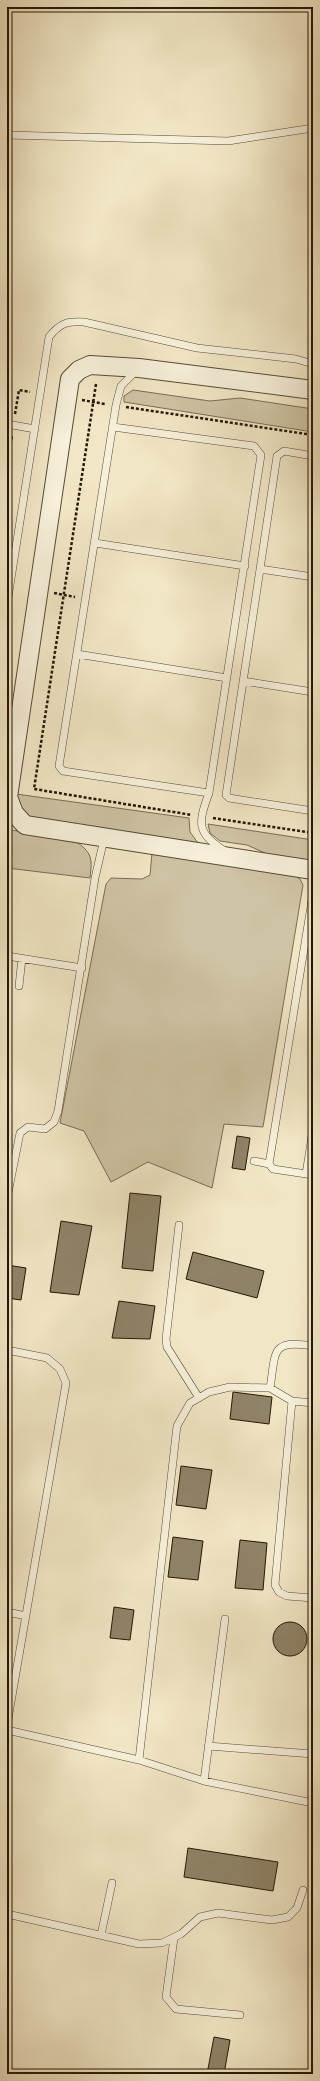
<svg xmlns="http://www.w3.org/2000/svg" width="320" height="2081" viewBox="0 0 320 2081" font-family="'Gentium Book Plus',serif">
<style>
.green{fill:#cec3a4;stroke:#796d54}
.building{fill:#8f8368;stroke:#241704}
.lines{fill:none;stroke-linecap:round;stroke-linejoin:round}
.service-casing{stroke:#574b34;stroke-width:8}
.tertiary-casing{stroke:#574b34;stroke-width:20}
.path{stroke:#241704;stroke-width:2.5;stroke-dasharray:3 2;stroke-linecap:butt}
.service{stroke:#f6efd9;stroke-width:7}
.tertiary{stroke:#f6efd9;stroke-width:18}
</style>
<rect width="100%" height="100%" fill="#f1e6c5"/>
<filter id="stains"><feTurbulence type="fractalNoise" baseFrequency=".005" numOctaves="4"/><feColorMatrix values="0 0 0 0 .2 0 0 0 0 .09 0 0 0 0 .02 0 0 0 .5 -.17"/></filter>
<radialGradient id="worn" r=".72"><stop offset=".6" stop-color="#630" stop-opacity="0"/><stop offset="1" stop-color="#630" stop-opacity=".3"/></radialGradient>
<!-- green -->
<path class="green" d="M133 390 210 401 240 398 313 409V432L124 402V396Z
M16 794 189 818 190 832 198 843 22 816Z
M208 824 313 840V863L276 858 247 845 220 841 210 833Z
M7 829 78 843C93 854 92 860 90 878L7 868Z
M152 853 293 874 300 879 303 885 263 1127 224 1124 212 1188 148 1162 111 1182 84 1131 60 1123 106 884 111 878 142 879 150 875Z"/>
<!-- building -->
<path class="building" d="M237 1136 250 1138 245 1170 232 1168Z
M130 1193 161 1196 153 1271 122 1268Z
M61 1221 92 1226 79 1295 50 1292Z
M193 1252 264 1271 257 1298 186 1279Z
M7 1265 26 1268 21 1300 7 1298Z
M119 1301 155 1306 150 1339 112 1338Z
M233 1392 272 1397 269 1424 230 1419Z
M181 1466 212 1470 206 1509 176 1505Z
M173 1537 203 1541 198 1580 168 1577Z
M240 1540 267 1543 263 1590 235 1588Z
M114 1607 134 1610 130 1640 110 1638Z
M273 1639a17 17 0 1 1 34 0a17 17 0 1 1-34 0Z
M188 1848 278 1862 273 1891 184 1877Z
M214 2037 230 2040 224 2074H207Z"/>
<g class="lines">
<defs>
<path id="service" d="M7 135 228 141 313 128
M136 371 121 386 116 405 59 766 63 771 209 793
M7 424 35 429
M113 427 254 446 261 455 209 793C198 823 196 833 225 851
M313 456 284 451 277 456 226 795 229 798 313 811
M95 543 245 566
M260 569 313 577
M7 604 49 337C60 323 67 321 84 322L197 348 296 359 313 364
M77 654 227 678
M243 681 313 692
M313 894 269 1164 273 1169 313 1175
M7 956 82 968
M19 986 22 958
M254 1161 269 1164
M306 1174 313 1130
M7 1198 20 1133 28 1127 45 1129 54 1122 58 1111 95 878 104 839
M179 1225 166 1339 167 1347 199 1398
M7 1350 47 1358 60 1369 66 1383 7 1725
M270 1388C276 1352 270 1339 313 1346
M292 1401 275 1585 279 1592 287 1596 313 1598
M7 1612 26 1616
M7 1730 139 1760 204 1781 313 1803
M208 1746 313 1754
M139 1760 177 1426 190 1403 209 1392 230 1387 270 1388 292 1401 313 1403
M204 1781 225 1619
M7 1914 139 1944 162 1943 181 1934 200 1917 218 1913 272 1920 288 1917 297 1908 303 1890
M101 1935 112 1883
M174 1938 166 1997 176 2009 240 2015"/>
<path id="tertiary" d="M313 390 139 368 90 365 79 370 70 379 8 797 14 813 25 825 313 870"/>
</defs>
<!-- service casing -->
<use href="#service" class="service-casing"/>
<!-- tertiary casing -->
<use href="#tertiary" class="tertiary-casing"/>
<!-- path -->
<path class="path" d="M96 384 34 789 192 815
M82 400 105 404
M126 407 313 435
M15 414 19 390 30 392
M7 469 12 435
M54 593 75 597
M213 818 313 833"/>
<!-- service -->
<use href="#service" class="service"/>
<!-- tertiary -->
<use href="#tertiary" class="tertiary"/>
</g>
<!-- margin -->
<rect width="320" height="2081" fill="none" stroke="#f1e6c5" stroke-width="24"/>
<rect x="8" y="8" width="304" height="2065" fill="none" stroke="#241704" stroke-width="2"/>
<rect x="12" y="12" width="296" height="2057" fill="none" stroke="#241704"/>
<rect width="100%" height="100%" filter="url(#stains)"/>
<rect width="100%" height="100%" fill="url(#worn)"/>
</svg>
